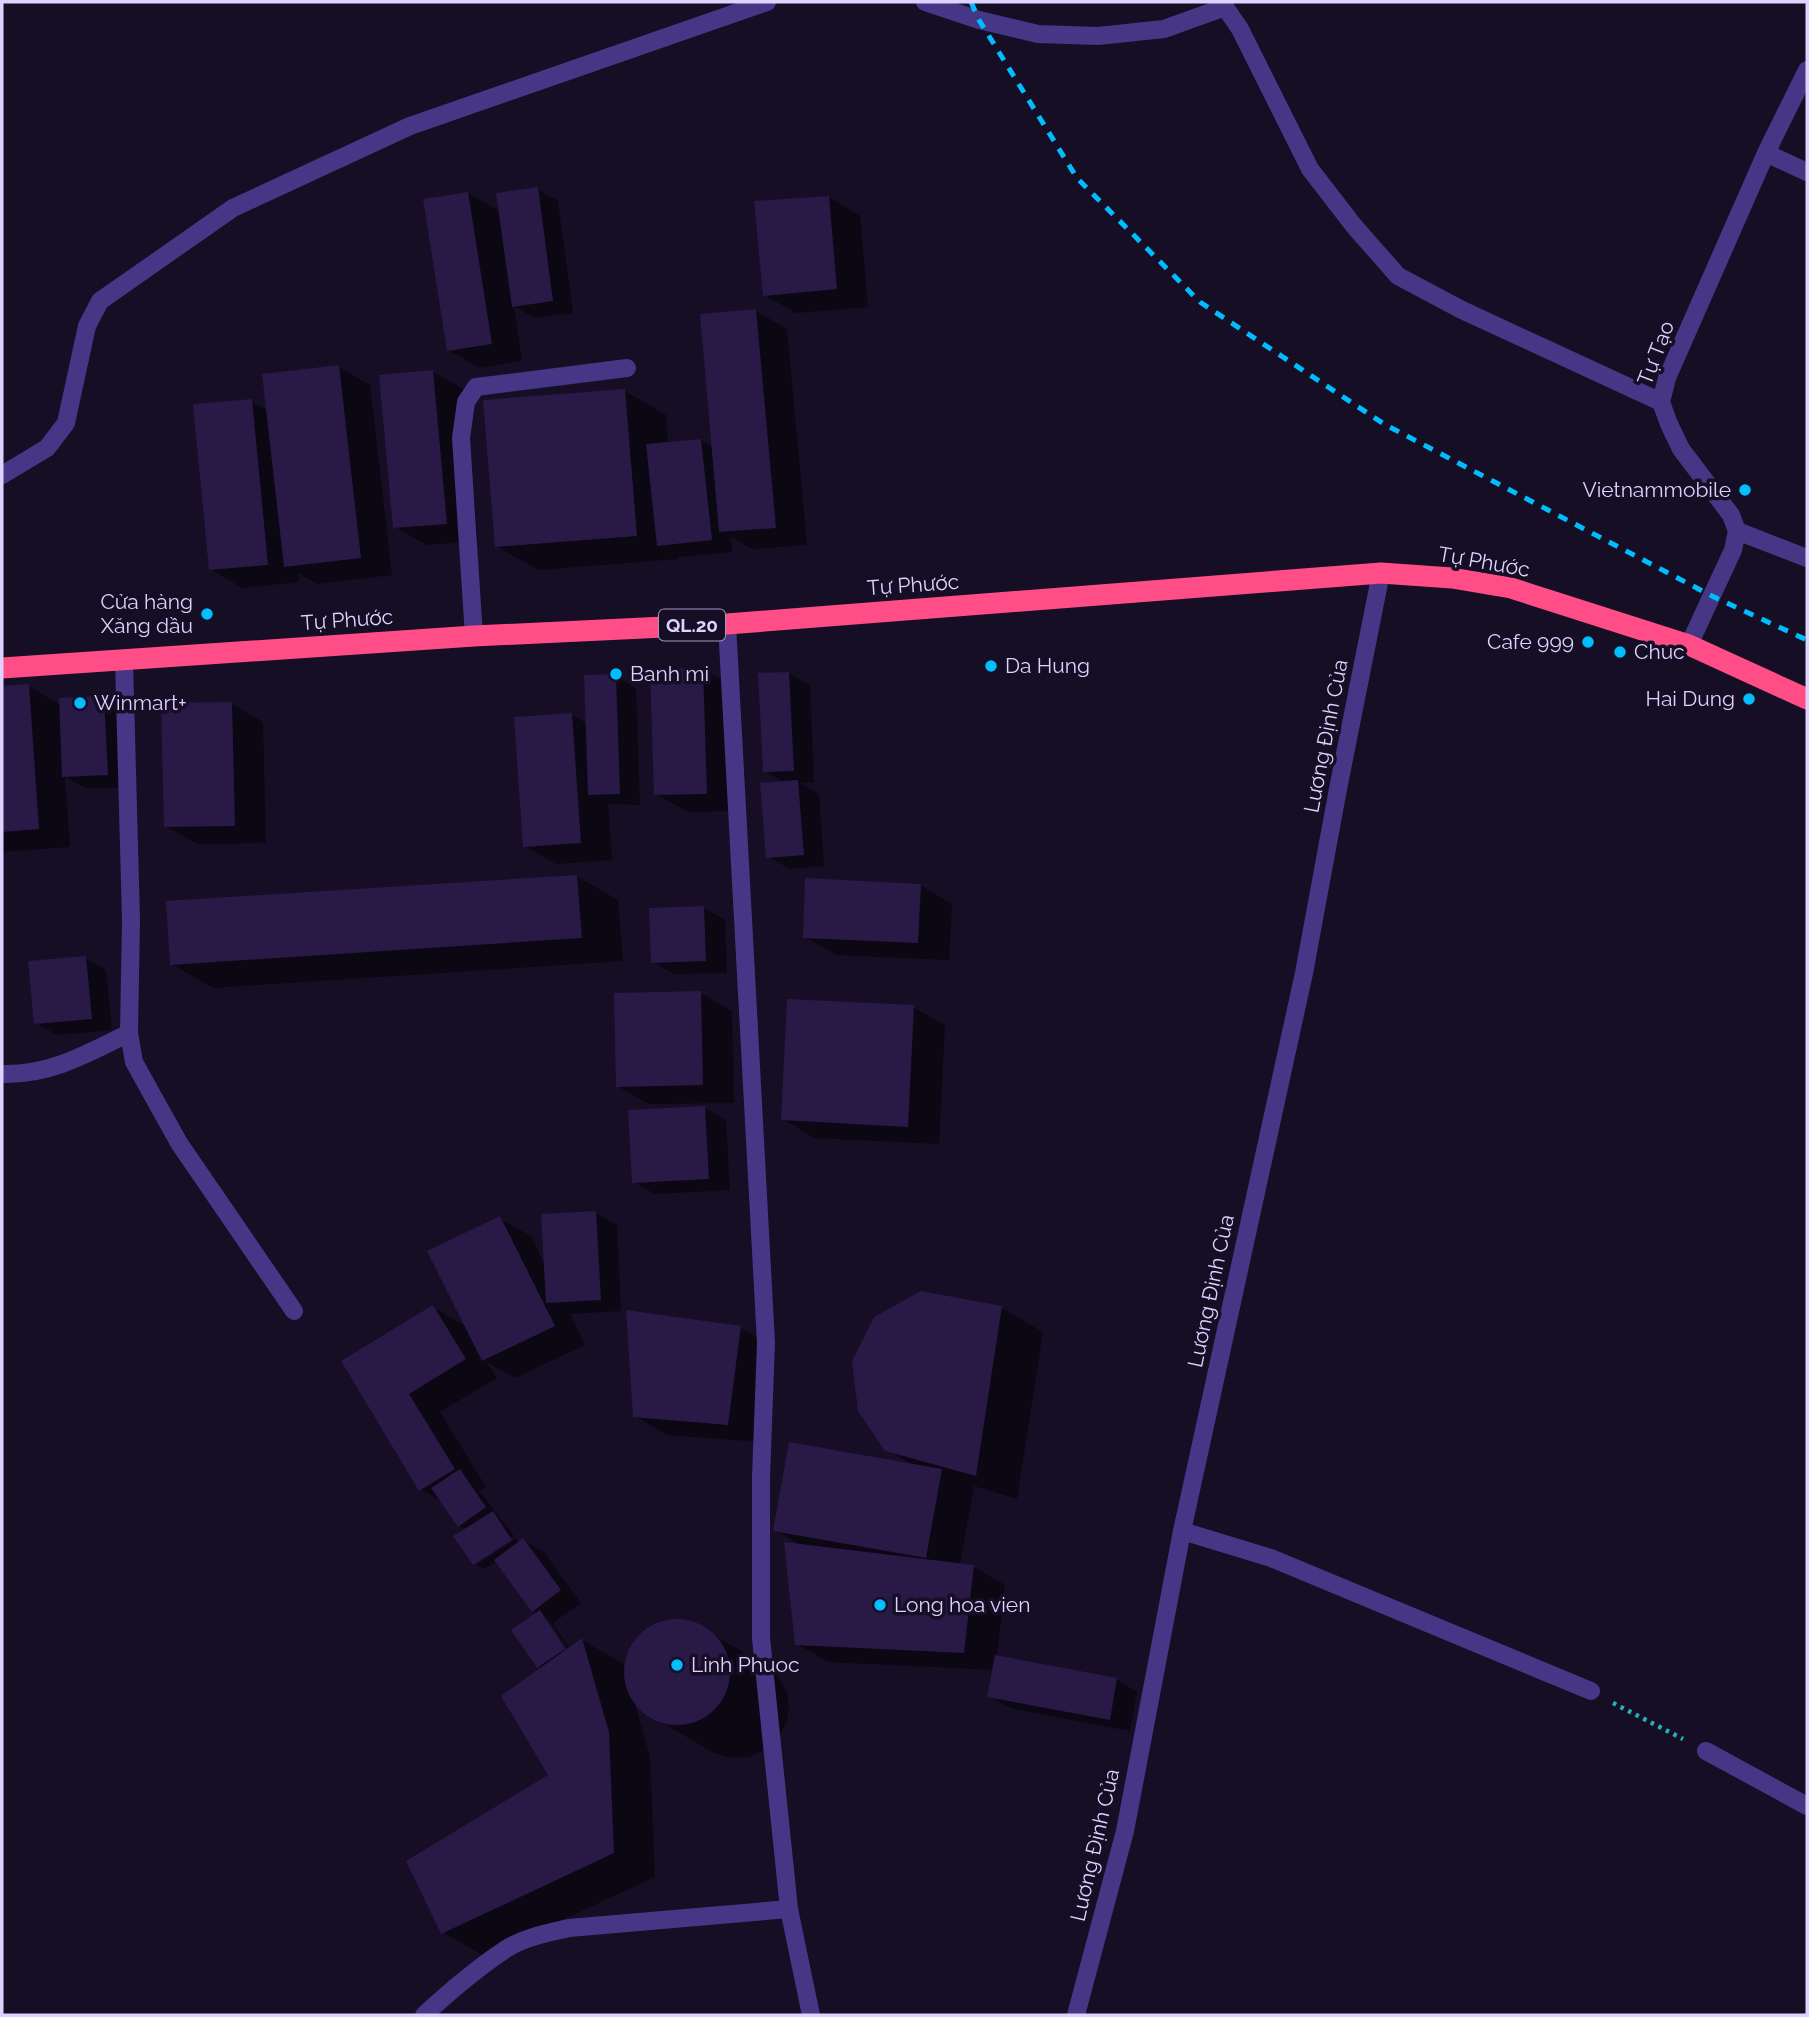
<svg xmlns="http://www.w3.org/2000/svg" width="1809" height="2017" viewBox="0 0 1809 2017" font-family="Raleway,sans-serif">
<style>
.shadow{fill:#0007;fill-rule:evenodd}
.building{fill:#291947}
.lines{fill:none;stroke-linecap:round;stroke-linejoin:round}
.path{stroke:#2badba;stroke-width:4.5;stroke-dasharray:3.5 5;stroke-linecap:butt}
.minor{stroke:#463786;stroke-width:18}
.highway{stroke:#ff4d87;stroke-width:21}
.rail{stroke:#00bdfd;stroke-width:5;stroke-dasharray:10 9;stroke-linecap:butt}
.poi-dot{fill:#00bdfd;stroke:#150e25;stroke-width:2.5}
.labels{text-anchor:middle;stroke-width:7;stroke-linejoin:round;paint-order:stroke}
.shield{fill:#150e25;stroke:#a297be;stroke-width:2}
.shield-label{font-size:19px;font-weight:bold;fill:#ded2ff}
.street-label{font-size:21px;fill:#ded2ff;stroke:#150e25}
.poi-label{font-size:21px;fill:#ded2ff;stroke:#150e25;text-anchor:start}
</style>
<rect width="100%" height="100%" fill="#150e25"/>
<!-- shadow -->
<path class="shadow" d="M537 189 558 201 573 313 534 318 514 306 522 361 480 368 448 350 468 193 501 212Z
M829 197 860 216 868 307 796 313 764 295Z
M756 311 787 329 807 545 752 549 731 537 732 552 678 557V559L538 570 496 546 625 391 666 415 668 444 701 440 713 448Z
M339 367 370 385 392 575 317 584 298 573 299 582 242 588 211 569 251 401 268 411Z
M433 372 465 390 478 541 427 545 395 527Z
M702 669 734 687 738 811 688 812 656 794Z
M789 673 810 686 814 782 800 783 819 794 824 866 789 869 768 856 784 782 764 771Z
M615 676 636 688 640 805 608 804 612 860 556 864 525 846 571 715 588 724Z
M28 686 61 705 104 698 125 710 128 787 85 788 65 777 70 847 2 852V688Z
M232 704 263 722 266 843 197 844 166 826Z
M576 876 618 900 623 961 213 988 172 964Z
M920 885 952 904 949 960 836 955 805 937Z
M704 908 725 920 727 973 674 974 653 962Z
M85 958 106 970 112 1030 57 1035 36 1023Z
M701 993 732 1011 734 1103 649 1104 617 1086Z
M913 1007 945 1025 939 1144 814 1138 783 1119Z
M705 1108 726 1120 730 1190 655 1194 634 1182Z
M596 1213 617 1225 621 1311 570 1314 585 1345 515 1378 487 1363 497 1378 440 1412 486 1487 479 1491 514 1536 476 1561V1565L466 1530 459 1526 442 1502 421 1489 343 1362 433 1307 467 1327 499 1218 531 1236 545 1265Z
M1002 1308 1043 1332 1017 1499 974 1486 960 1565 974 1567 1005 1585 997 1657 1116 1679 1137 1692 1130 1731 1010 1708 989 1696 994 1670 828 1662 797 1644 803 1546 775 1530 913 1465 886 1449Z
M628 1312 741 1328 772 1346 760 1442 667 1435 635 1416Z
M516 1539 519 1544 523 1540 544 1552 581 1603 553 1623 570 1649 582 1640 624 1664 626 1671 628 1658 635 1642 647 1631 661 1623 677 1621 694 1624 768 1666 779 1678 787 1692 789 1708 786 1724 778 1738 765 1750 749 1757 732 1758 714 1753 654 1718 634 1700 650 1757 655 1877 484 1956 442 1932 551 1775 542 1669 538 1666V1613L533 1611 497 1561 484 1569 476 1565ZM543 1619H548L572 1655 569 1657Z"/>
<!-- building -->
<path class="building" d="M538 187 553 301 512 307 496 193Z
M468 192 492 344 447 351 423 199Z
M829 196 837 289 763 296 754 201Z
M756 309 776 528 719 532 700 314Z
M339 365 361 558 284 567 262 374Z
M433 370 447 524 393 528 379 375Z
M625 389 637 536 495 547 483 400Z
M252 399 268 565 209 570 193 404Z
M701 439 712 540 657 546 646 444Z
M703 667 707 794 654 795 650 669Z
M789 672 794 771 763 772 758 673Z
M616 674 620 794 588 795 584 675Z
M29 684 39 829 2 832V686Z
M104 696 108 775 62 777 59 698Z
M232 702 235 826 164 827 161 703Z
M572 713 581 843 523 847 514 717Z
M798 780 804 855 766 858 760 783Z
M577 875 582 938 170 965 166 901Z
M805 878 921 884 918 943 803 938Z
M704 906 706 961 651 963 649 908Z
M86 956 92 1019 34 1024 28 961Z
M701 991 703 1085 616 1087 614 993Z
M787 999 914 1005 908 1127 781 1120Z
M705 1106 709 1179 632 1183 628 1110Z
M596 1211 601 1300 546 1303 541 1214Z
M500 1216 555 1326 482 1361 427 1251Z
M921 1291 1002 1306 976 1476 885 1451 858 1411 852 1361 874 1317Z
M433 1305 466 1359 409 1394 455 1469 419 1491 341 1361Z
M626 1310 741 1326 728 1425 633 1417Z
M789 1442 942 1469 926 1558 773 1531Z
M460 1469 486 1507 458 1527 431 1488Z
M493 1511 512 1540 473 1565 453 1536Z
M523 1538 561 1590 532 1612 494 1560Z
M784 1542 974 1565 964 1653 795 1645Z
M540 1610 565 1649 537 1668 511 1630Z
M624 1672a53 53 0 1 1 106 0a53 53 0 1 1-106 0Z
M582 1638 609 1732 614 1853 441 1934 406 1861 548 1775 501 1696Z
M995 1655 1117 1678 1110 1720 987 1697Z"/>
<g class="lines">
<!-- path -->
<path class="path" d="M1613 1703 1683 1739"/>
<!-- minor -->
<path class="minor" d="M925 2 979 20 1038 34 1098 36 1164 29 1225 7
M1225 2V7L1240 29 1310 169 1354 226 1398 276 1462 310 1661 402
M1766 153 1807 172
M2 475 47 448 66 423 87 326 100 301 233 208 410 126 767 2
M1737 531 1807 558
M727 624 766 1343 761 1477V1638L789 1909 811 2015
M474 636 461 438 466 402 476 387 627 368
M1689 645 1733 550 1737 531 1731 515 1681 449 1669 424 1661 402 1667 378 1766 153 1807 70
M124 660 131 920 129 1033 134 1062 179 1143 294 1311
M2 1074C50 1075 87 1054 129 1033
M1182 1531 1271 1558 1591 1691
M1706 1751 1807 1806
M424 2015C449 1992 477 1968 506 1949 525 1937 548 1933 569 1928L789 1909
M1076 2015 1125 1831 1182 1531 1304 973 1338 789 1381 573"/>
<!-- highway -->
<path class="highway" d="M2 668 474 636 727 624 1381 573 1452 578 1511 588 1689 645 1807 699"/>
<!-- rail -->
<path class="rail" d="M971 2 979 20 1077 178 1200 302 1384 424 1712 596 1807 640"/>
</g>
<!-- markers -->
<g class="poi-dot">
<circle cx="1745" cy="490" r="7"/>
<circle cx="207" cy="614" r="7"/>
<circle cx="1588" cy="642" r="7"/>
<circle cx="1620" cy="652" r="7"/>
<circle cx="991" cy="666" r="7"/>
<circle cx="616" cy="674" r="7"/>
<circle cx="1749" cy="699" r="7"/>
<circle cx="80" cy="703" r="7"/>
<circle cx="880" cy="1605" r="7"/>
<circle cx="677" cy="1665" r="7"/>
</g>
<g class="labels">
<!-- shield labels -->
<rect class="shield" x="659" y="609.5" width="66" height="31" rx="5"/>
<g class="shield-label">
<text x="692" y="632">QL.20</text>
</g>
<!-- street labels -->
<g class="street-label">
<text transform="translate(1656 353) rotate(-69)" y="7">Tự Tạo</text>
<text transform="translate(1484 562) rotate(10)" y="7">Tự Phước</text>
<text transform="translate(913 585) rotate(-4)" y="7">Tự Phước</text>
<text transform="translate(347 620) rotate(-4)" y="7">Tự Phước</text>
<text transform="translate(1326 736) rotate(-79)" y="7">Lương Định Của</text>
<text transform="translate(1211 1291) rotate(-78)" y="7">Lương Định Của</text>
<text transform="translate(1095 1845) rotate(-77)" y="7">Lương Định Của</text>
</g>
<!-- poi labels -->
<g class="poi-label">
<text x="1731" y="497" text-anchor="end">Vietnammobile</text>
<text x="193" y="609" text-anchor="end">Cửa hàng<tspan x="193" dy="24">Xăng dầu</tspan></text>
<text x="1574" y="649" text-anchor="end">Cafe 999</text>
<text x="1634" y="659">Chuc</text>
<text x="1005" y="673">Da Hung</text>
<text x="630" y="681">Banh mi</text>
<text x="1735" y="706" text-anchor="end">Hai Dung</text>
<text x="94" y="710">Winmart+</text>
<text x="894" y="1612">Long hoa vien</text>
<text x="691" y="1672">Linh Phuoc</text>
</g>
</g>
<!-- border -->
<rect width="1809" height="2017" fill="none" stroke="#ded2ff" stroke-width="7"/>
</svg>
